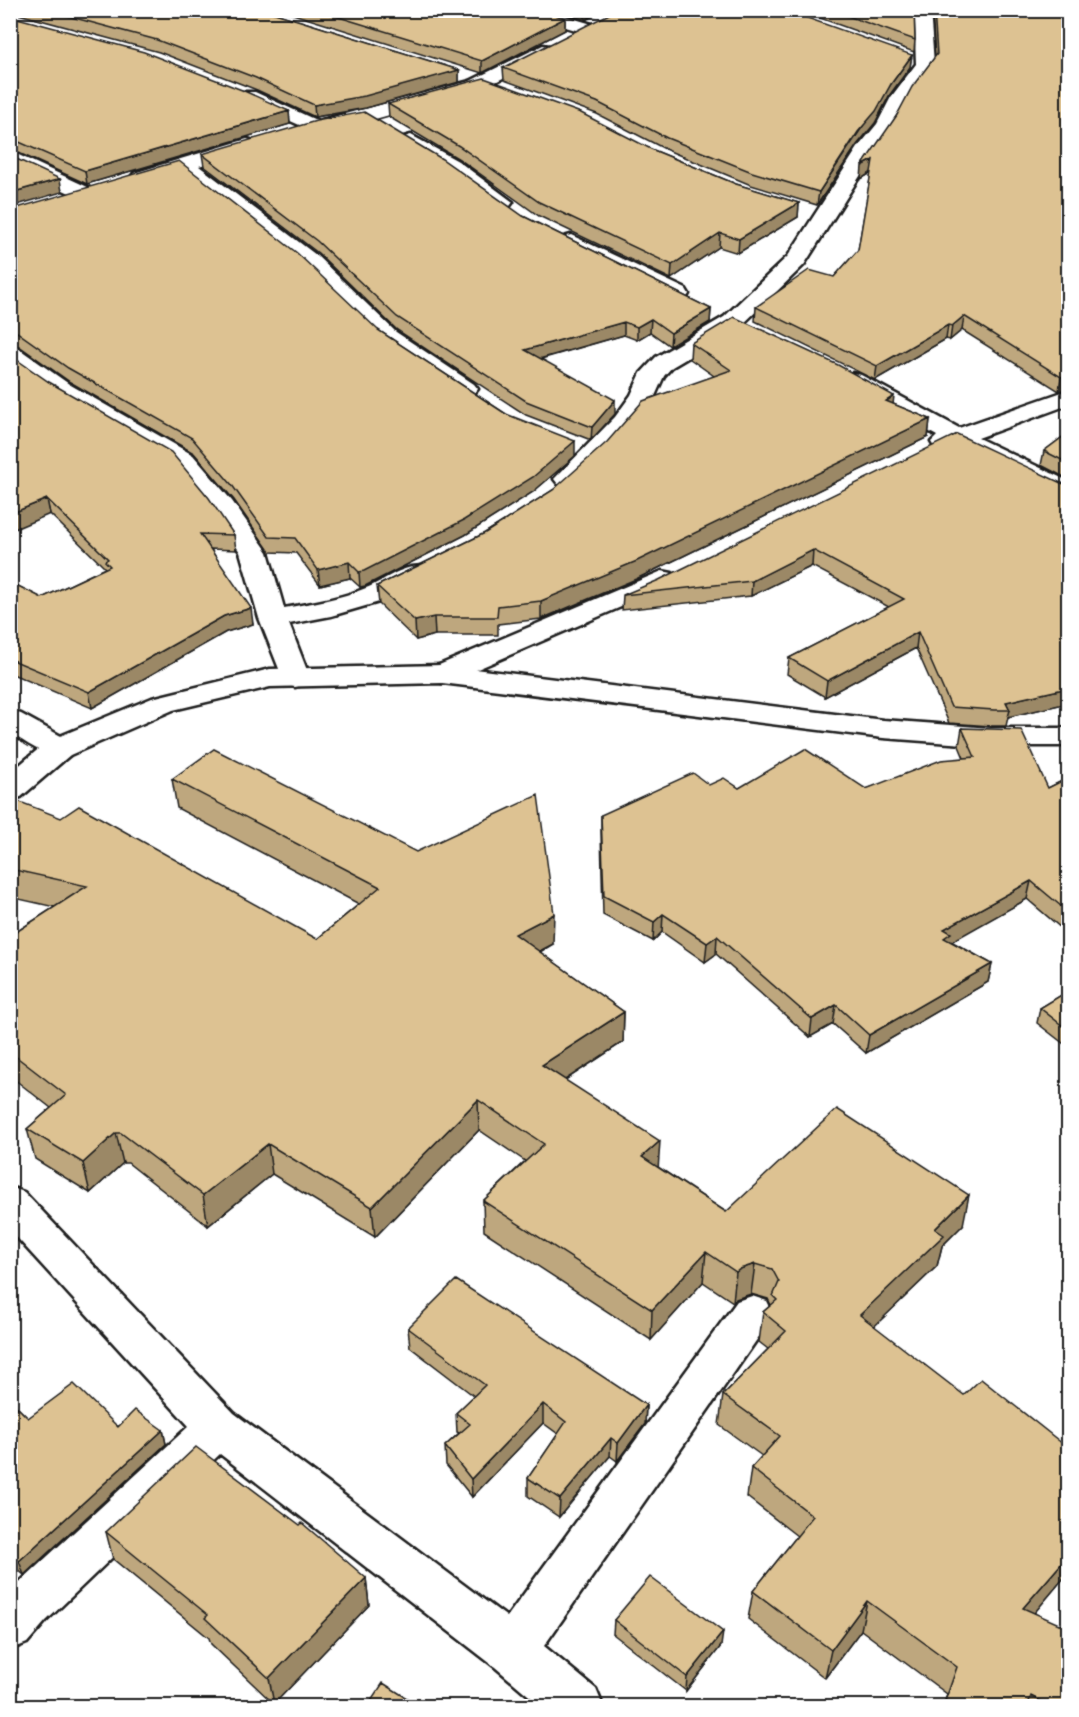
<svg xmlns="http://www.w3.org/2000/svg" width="1079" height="1717" viewBox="0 0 1079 1717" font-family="'Patrick Hand',sans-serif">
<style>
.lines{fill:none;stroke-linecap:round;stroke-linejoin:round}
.street-casing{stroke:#1c1c1c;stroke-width:5}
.secondary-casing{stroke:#1c1c1c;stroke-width:5}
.street{fill:#fff;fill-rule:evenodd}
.secondary{fill:#fff;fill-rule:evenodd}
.wall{fill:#bea77e;stroke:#1c1c1c;stroke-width:1.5}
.shaded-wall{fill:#9b8866;stroke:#1c1c1c;stroke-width:1.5}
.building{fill:#ddc292;stroke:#1c1c1c;stroke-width:1.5}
</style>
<rect width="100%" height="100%" fill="#fff"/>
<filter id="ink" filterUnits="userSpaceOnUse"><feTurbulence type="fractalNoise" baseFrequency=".0167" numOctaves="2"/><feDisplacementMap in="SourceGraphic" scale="12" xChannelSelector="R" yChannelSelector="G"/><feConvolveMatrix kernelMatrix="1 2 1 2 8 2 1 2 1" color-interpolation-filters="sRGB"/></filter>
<g filter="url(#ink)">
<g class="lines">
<defs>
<path id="street" d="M516 10H544L592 24 594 28 586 33 518 13Z
M914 10H930L934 64 909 98 894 126 877 149 804 265 740 327 672 367 664 376 655 396 633 427 605 458 576 484 567 487 558 484 554 479 615 417 631 395 641 373 656 357 724 317 788 256 859 146 877 124 891 97 916 64Z
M543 45 549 46 552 50 549 54 482 89 368 121 326 129 321 127 313 131 243 100 240 96 243 92H255L318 121 470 81Z
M411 135 458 161 513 202 510 206H496L444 169 404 145 402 141 404 137Z
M247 139 254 141 257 145 254 149 199 166 316 255 396 332 474 384 478 389 474 394 466 396 458 394 380 342 300 265 182 171 141 183 134 181 131 177 134 173Z
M10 151 92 189 95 193 92 197H78L10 165Z
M571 235 686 289 689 294 686 299 678 301 670 299 564 245 561 241 564 237Z
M10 346 18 348 69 384 193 455 232 501 268 552 284 608C312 603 340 599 366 588 386 580 405 562 427 567L431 573 427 579 386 600 331 616 289 624 310 678 305 684 295 687 285 684 259 618 240 552 213 512 175 465 53 394 10 364Z
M853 373 861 375 959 428 1068 390V405L978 438 1068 481V499L1059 496 956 446 943 449 934 447 931 442 937 436 845 385 841 380 845 375Z
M662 571 672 573 676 579 672 585 452 680 442 683 432 680 427 674 432 668Z
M10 711 21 714 70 741 74 748 70 755C48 760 29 744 10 733Z
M10 1187 24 1192 234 1413 507 1617 737 1301 752 1296 767 1301 773 1313 767 1325 544 1646 596 1689 603 1706H541L495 1667 220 1454 46 1621 27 1643 10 1650V1591L189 1426 10 1230Z"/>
<path id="secondary" d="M442 665 883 720 991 728H1068V746H991L883 738 442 683 270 687 173 710 70 755 21 797 10 800V773L48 741 152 698 270 669Z"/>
</defs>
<!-- street casing -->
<use href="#street" class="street-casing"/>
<!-- secondary casing -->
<use href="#secondary" class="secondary-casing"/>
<!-- street -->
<use href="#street" class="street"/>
<!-- secondary -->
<use href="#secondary" class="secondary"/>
</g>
<!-- wall -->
<path class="wall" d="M10 10H265L459 70V82L366 108 315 117 257 90 159 52 11 12Z
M280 10H539L565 18V30L482 73Z
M554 10H605L585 20Z
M798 10H914L915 40 914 52Z
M932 10H1068V388L1059 391 962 330 950 340 946 339 875 380 755 321 756 307 834 277 858 250 871 173 861 179 897 115 935 57Z
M10 16 289 111 290 124 87 184 10 149Z
M912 55 910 67 889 96 875 123 857 145 817 205 751 185 667 150 597 114 504 80 503 68Z
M388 104 651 149 736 184 799 203 798 217 738 253 719 247 671 279 539 216 459 159 389 117Z
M202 154 523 216 711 309 710 322 670 346 650 332 637 340 624 335 541 359 615 414 591 440 526 415 397 330 318 253 204 166Z
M10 210 378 330 506 414 575 456 533 492 465 535 365 586 360 587 350 578 320 585 296 553 270 552 234 500 194 453 70 382 19 346 10 345Z
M691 343 893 404 930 419 928 437 636 579 541 619 498 624V635H435L416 640 379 604 377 586 485 533 553 490 714 376 690 359Z
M10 355 234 535 236 550 211 549 253 624 226 632 92 708 10 673V582L42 598 105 568 50 514Z
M1068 433V479L1041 465 1044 451Z
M1061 483 1068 485V703L1008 717 1006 726H991L949 723 916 648 825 697 787 674 789 658 889 607 812 566 751 596 622 610 623 595Z
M962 728 1048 788 1068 778V934L1027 899 951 941 992 964 988 982 866 1053 833 1024 810 1037 716 954 705 962 662 932 653 941 603 915 601 833V815L709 785 739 788 866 789 964 758 959 746Z
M172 779 553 944 540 952 624 1012 623 1042 565 1080 658 1167 726 1212 963 1225 942 1246 937 1266 874 1326 1068 1573 1034 1613 1068 1707H943L947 1694 861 1630 825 1678 748 1619 753 1591 797 1536 747 1497 751 1468 762 1456 719 1425 723 1395 768 1349 759 1342 763 1312 771 1305 768 1299 751 1294 736 1299 733 1302 703 1282 651 1340 484 1231 483 1201 525 1161 479 1130 375 1237 272 1174 208 1226 128 1163H123L90 1193 35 1159 27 1129 51 1108 10 1076V936L55 907 10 897V798L317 939 359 904 177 808Z
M1068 991V1047L1037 1023 1040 1008Z
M408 1328 646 1405 645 1424 617 1461 610 1456 559 1517 528 1496V1478L558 1434 543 1423 472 1497 446 1465 445 1446 459 1433 457 1432 456 1413 474 1396 410 1347Z
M10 1400 28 1418 163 1430 166 1444 24 1575 10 1563Z
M106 1532 366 1578 369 1605 274 1704 211 1644 209 1638 113 1559Z
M614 1620 721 1646 686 1691 613 1634Z"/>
<!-- shaded-wall -->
<path class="shaded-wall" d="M585 10H605L585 20Z
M565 18V30L482 73V61Z
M912 55 910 67 889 96 875 123 857 145 817 205 819 192 891 84Z
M459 70V82L366 108 315 117 314 105Z
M289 111 290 124 87 184 85 171Z
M873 160 872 172 861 179 862 166Z
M60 179 62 192 10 207V193Z
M799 203 798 217 738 253 739 239Z
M720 233 719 247 671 279 672 265Z
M711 309 710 322 670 346 671 333Z
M964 316 962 330 950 340 952 326Z
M651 319 650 332 637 340V327Z
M624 322V335L525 363V350Z
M948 325 946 339 875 380 877 366Z
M1068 375V388L1059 391 1061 377Z
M894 396 892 413 886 401Z
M615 400V414L591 440 592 427Z
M930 419 928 437 636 579 541 619V601Z
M575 441V456L533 492 465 535 365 586 360 587 359 572Z
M47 499 50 514 10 531V514Z
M813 550 812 566 751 596 752 581Z
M349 562 350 578 320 585 318 570Z
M251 608 253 624 226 632 92 708 89 692 224 616Z
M434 617 435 635 416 640 415 621Z
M918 632 916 648 825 697 827 681Z
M1068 688V703L1008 717 1010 710 1006 702Z
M1031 881 1027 899 949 943 947 952 944 929Z
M554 914 553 944 515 964V934Z
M663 914 662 932 653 941 654 922Z
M717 936 716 954 705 962 707 943Z
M992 964 988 982 866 1053 869 1035Z
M836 1005 833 1024 810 1037 812 1019Z
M624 1012 623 1042 542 1095V1065Z
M478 1100 479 1130 375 1237 372 1207Z
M116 1133 123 1163 90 1193 83 1163Z
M660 1141 658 1171 642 1157Z
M268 1144 272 1174 208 1226 203 1195Z
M969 1195 963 1225 942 1246 937 1266 855 1345 860 1315 935 1229Z
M706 1252 703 1282 651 1340 652 1310Z
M755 1264 751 1294 736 1299 733 1302 736 1272 740 1269Z
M543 1404V1423L472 1497 471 1479Z
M646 1405 645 1424 617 1461 618 1443Z
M163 1430 166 1444 24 1575 19 1561Z
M611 1438 610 1456 559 1517 560 1499Z
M1068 1556V1573L1014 1637 1023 1608Z
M366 1578 369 1605 274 1704 269 1678Z
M867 1601 861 1630 825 1678 831 1650Z
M723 1632 721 1646 686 1691 687 1677Z"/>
<!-- building -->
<path class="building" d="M45 10H265L459 70 365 96 314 105 256 78 157 40Z
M316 10H539L565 18 482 61Z
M617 10H785L912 55 891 84 876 111 858 132 819 192 752 172 667 138 597 102 503 68Z
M831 10H914L915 40Z
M934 10H1068V375L1061 377 964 316 952 326 948 325 877 366 756 307 809 270 834 277 858 250 873 160 862 166 897 115 912 87 937 54Z
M10 16 144 52 242 90 289 111 85 171 10 138Z
M484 78 581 113 651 149 736 184 799 203 739 239 720 233 672 265 539 202 459 146 388 104Z
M364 112 442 159 523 216 711 309 671 333 651 319 637 327 624 322 525 350 615 400 592 427 526 401 397 317 317 241 202 154 316 121Z
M10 156 60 179 10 193Z
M179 161 297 253 378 330 506 414 575 441 533 477 464 520 364 571 359 572 349 562 318 570 295 538 269 537 232 485 192 438 68 368 17 332 10 331V210Z
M734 317 838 365 894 396 886 401 930 419 637 561 541 601 498 606 497 617H434L415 621 377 586 485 533 553 490 607 442 643 401 731 370 691 343Z
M10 355 49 382 171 452 209 498 234 535 200 534 251 608 224 616 89 692 10 659V582L42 598 110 566 105 561 108 559 47 499 10 514Z
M1068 433V463L1044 451Z
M957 434 1061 483 1068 485V688L1006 702 1010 710H994L951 707 918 632 827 681 789 658 904 599 813 550 752 581 623 595 659 580Z
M962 728 1021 730 1048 788 1068 778V912L1031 881 944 929 951 933 944 938 992 964 869 1035 836 1005 812 1019 717 936 707 943 663 914 654 922 604 896 601 815 693 773 709 785 724 778 739 788 805 749 866 789 941 760 975 757Z
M214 749 416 852 538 795 554 914 515 934 624 1012 542 1065 660 1141 642 1157 726 1212 837 1109 969 1195 935 1229 944 1235 860 1315 964 1395 981 1379 1068 1448V1556L1023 1608 1068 1628V1707H1053L1031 1696 1027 1707H943L957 1667 867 1601 831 1650 753 1591 813 1516 751 1468 780 1436 723 1395 786 1331 763 1312 777 1300 773 1296 779 1282 772 1269 755 1264 740 1269 736 1272 706 1252 652 1310 483 1201 544 1144 478 1100 372 1207 268 1144 203 1195 121 1133H116L83 1163 27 1129 66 1095 10 1052V936L87 886 10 869V798L61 818 79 806 317 939 380 887 172 779Z
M1068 991V1030L1040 1008Z
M456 1280 646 1405 618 1443 611 1438 560 1499 528 1478 566 1422 543 1404 471 1479 445 1446 470 1424 456 1413 485 1385 408 1328Z
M74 1384 118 1427 135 1410 163 1430 19 1561 10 1553V1400L28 1418Z
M196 1447 300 1525 302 1523 366 1578 269 1678 205 1618 208 1615 106 1532Z
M650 1577 723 1632 687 1677 614 1620Z
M383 1683 421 1707H367Z"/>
</g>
<!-- margin -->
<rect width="1079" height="1717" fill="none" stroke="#fff" stroke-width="36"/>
<rect x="18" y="18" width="1043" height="1681" fill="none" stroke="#1c1c1c" stroke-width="2" filter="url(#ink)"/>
</svg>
